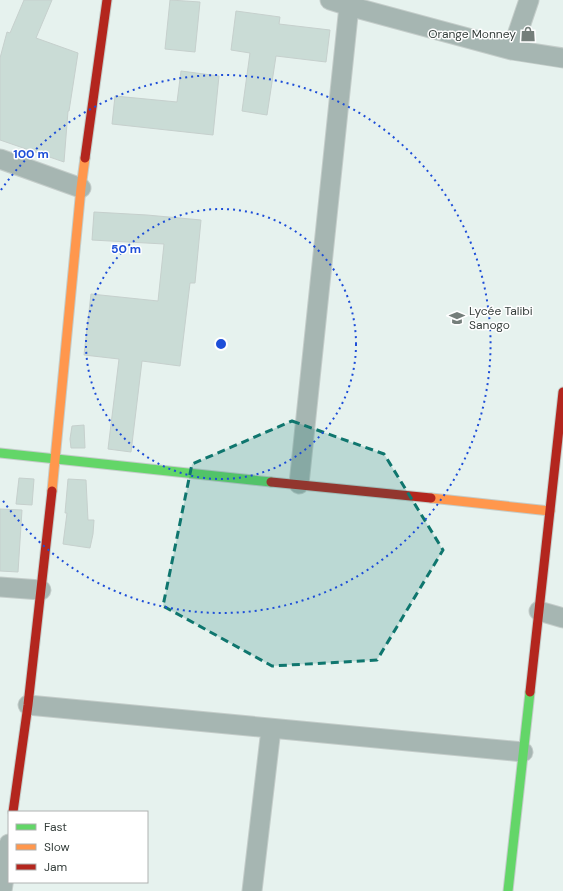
<svg xmlns="http://www.w3.org/2000/svg" width="563" height="891" viewBox="0 0 563 891" font-family="'DM Sans',sans-serif">
<style>
.building{fill:#cadcd6;stroke:#c6d0cd}
.lines{fill:none;stroke-linecap:round;stroke-linejoin:round}
.street-casing{stroke:#c4cdca;stroke-width:21}
.fast-casing{stroke:#c4cdca;stroke-width:11}
.slow-casing{stroke:#c4cdca;stroke-width:11}
.jam-casing{stroke:#c4cdca;stroke-width:11}
.street{stroke:#a6b6b2;stroke-width:19}
.fast{stroke:#63d668;stroke-width:9}
.slow{stroke:#ff974d;stroke-width:9}
.jam{stroke:#b3261e;stroke-width:9}
.marked{fill:#0f766e;fill-opacity:0.2;stroke:#0f766e;stroke-width:3;stroke-dasharray:8 5;stroke-linejoin:round}
.ring{fill:none;stroke:#1d4ed8;stroke-width:2;stroke-dasharray:2 4}
.labels{text-anchor:middle;stroke-width:3;stroke-linejoin:round;paint-order:stroke}
.poi-label{font-size:12px;fill:#363f3c;stroke:#fff;text-anchor:end}
.centre{fill:#1d4ed8;stroke:#fff;stroke-width:2}
.ring-label{font-size:12px;text-anchor:middle;font-weight:bold;fill:#1d4ed8;stroke:#fff;stroke-width:3;stroke-linejoin:round;paint-order:stroke}
</style>
<rect width="100%" height="100%" fill="#e6f2ee"/>
<!-- building -->
<path class="building" d="M24 0H52L36 38 78 53 69 111H68L64 162 0 140V58L7 32 10 33Z
M170 0 200 2 195 52 165 49Z
M236 11 280 17 279 24 330 30 326 62 276 56 267 115 242 111 250 53 231 50Z
M181 71 219 76 213 135 112 124 115 96 177 102Z
M94 212 147 215 201 220 195 283H190L180 366 142 361 131 452 108 449 119 359 84 355 91 294 158 301 164 244 92 240Z
M84 425 85 448H71L70 439 72 426Z
M19 478 34 479 32 505 16 504Z
M68 479 86 480 88 520H94L93 534 90 548 63 544 67 513H65Z
M0 509 22 510 18 572 0 571Z"/>
<g class="lines">
<defs>
<path id="street" d="M330 0 349 6 512 50 563 58
M512 50 529 0
M0 159 81 188
M299 484 349 6
M0 587 41 590
M539 611 563 618
M28 705 523 752
M2 891 9 844
M252 891 271 729"/>
<path id="fast" d="M0 453 271 482
M508 891 530 692"/>
<path id="slow" d="M52 491 81 188 85 158
M431 498 550 511"/>
<path id="jam" d="M85 158 107 0
M271 482 431 498
M530 692 563 392
M13 812 28 705 52 491"/>
</defs>
<!-- street casing -->
<use href="#street" class="street-casing"/>
<!-- fast casing -->
<use href="#fast" class="fast-casing"/>
<!-- slow casing -->
<use href="#slow" class="slow-casing"/>
<!-- jam casing -->
<use href="#jam" class="jam-casing"/>
<!-- street -->
<use href="#street" class="street"/>
<!-- fast -->
<use href="#fast" class="fast"/>
<!-- slow -->
<use href="#slow" class="slow"/>
<!-- jam -->
<use href="#jam" class="jam"/>
</g>
<!-- marked area -->
<path class="marked" d="M292 421 384 454 443 550 377 660 272 666 163 606 192 464Z"/>
<!-- distance rings -->
<g class="ring">
<circle cx="221" cy="344" r="135"/>
<path d="M1 190A269 269 0 1 1 1 498"/>
</g>
<!-- icons -->
<defs>
<symbol id="shop-bare" viewBox="-9 -9 18 18"><path d="M-5-2.5h2.3a2.7 3.5 0 0 1 5.4 0H5L5.5 6h-11ZM-1.5-2.5h3a1.5 2.3 0 0 0-3 0Z" fill="#747e7a" stroke="#fff" stroke-width="2.5" paint-order="stroke"/></symbol>
<symbol id="school-bare" viewBox="-9 -9 18 18"><path d="M0-5L7-2L0 1L-7-2ZM-4 1L0 2.5L4 1V4Q0 6-4 4Z" fill="#747e7a" stroke="#fff" stroke-width="2.5" paint-order="stroke"/></symbol>
</defs>
<g fill-rule="evenodd">
<use href="#shop-bare" x="517" y="23" width="22" height="22"/>
<use href="#school-bare" x="446" y="307" width="22" height="22"/>
</g>
<g class="labels">
<!-- poi labels -->
<g class="poi-label">
<text x="516" y="38">Orange Monney</text>
<text x="469" y="315" text-anchor="start">Lycée Talibi<tspan x="469" dy="14">Sanogo</tspan></text>
</g>
</g>
<circle cx="221" cy="344" r="6" class="centre"/>
<g class="ring-label">
<text x="31" y="158">100 m</text>
<text x="126" y="253">50 m</text>
</g>
<!-- legend -->
<rect x="8" y="811" width="140" height="72" fill="#ffffff" stroke="#afb2b1"/>
<rect x="16" y="824" width="20" height="6" fill="#63d668" stroke="#afb2b1"/>
<text x="44" y="831" font-size="12" fill="#363f3c">Fast</text>
<rect x="16" y="844" width="20" height="6" fill="#ff974d" stroke="#afb2b1"/>
<text x="44" y="851" font-size="12" fill="#363f3c">Slow</text>
<rect x="16" y="864" width="20" height="6" fill="#b3261e" stroke="#afb2b1"/>
<text x="44" y="871" font-size="12" fill="#363f3c">Jam</text>
</svg>
